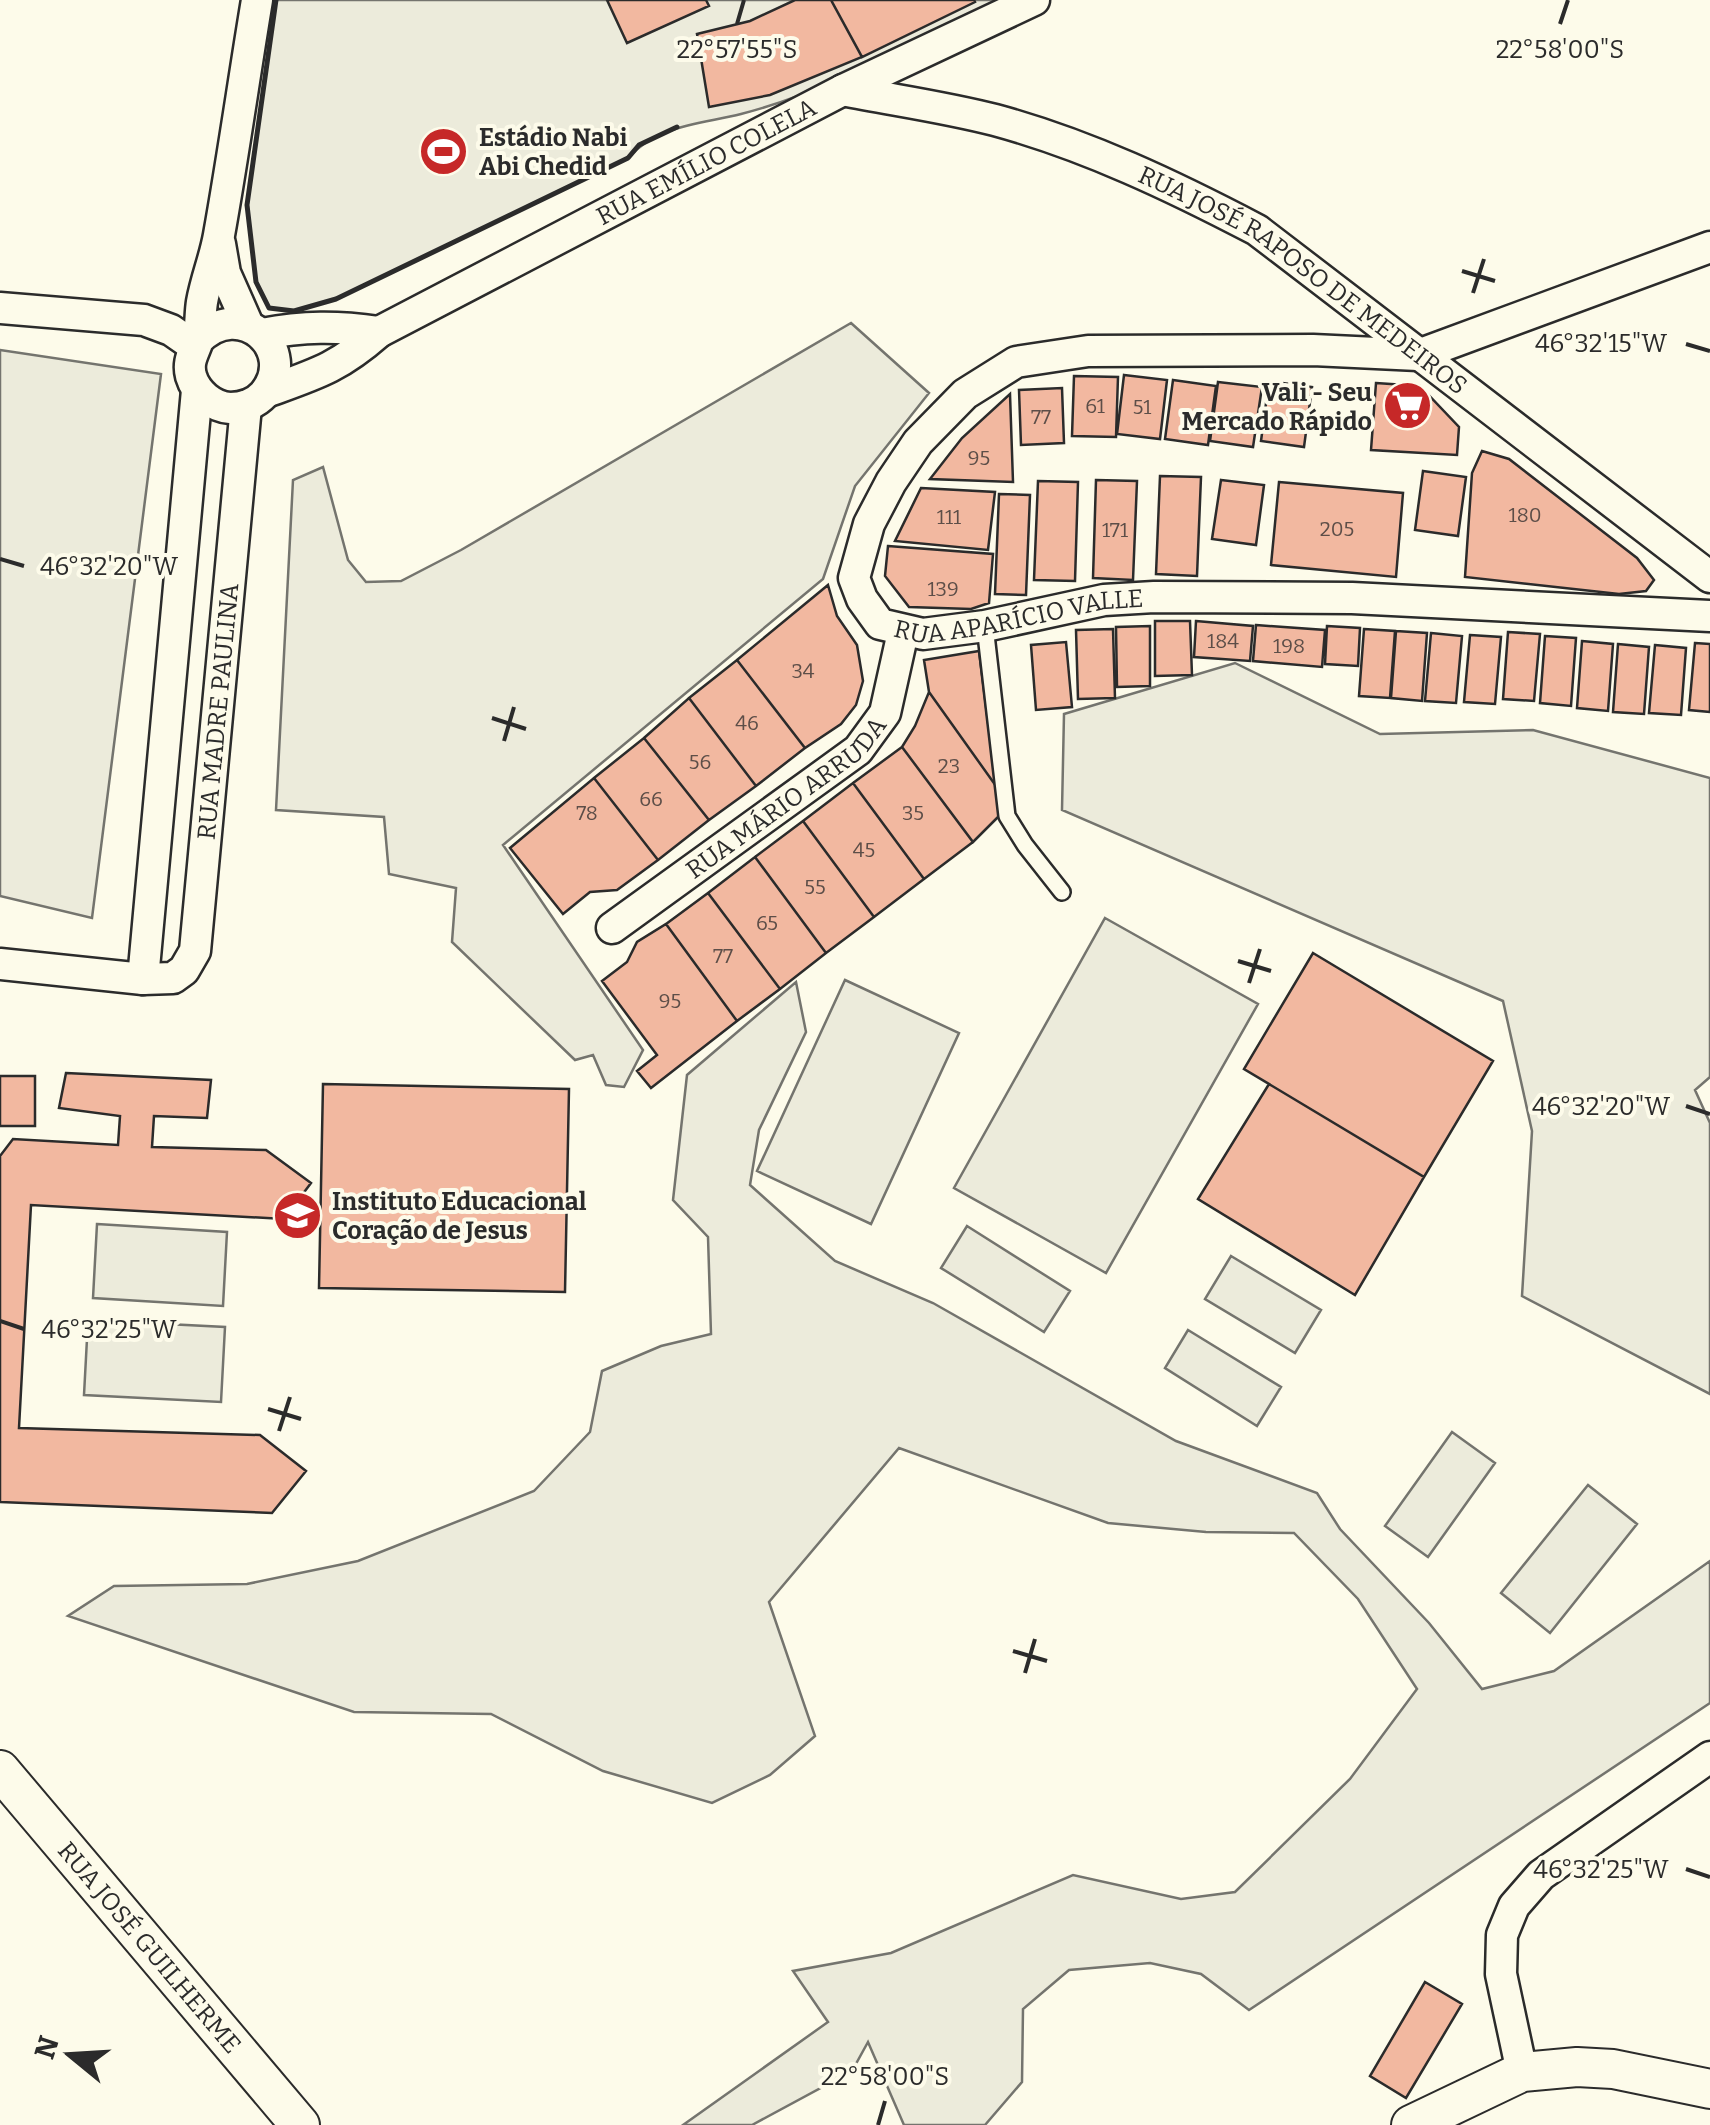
<svg xmlns="http://www.w3.org/2000/svg" width="1710" height="2125" viewBox="0 0 1710 2125" font-family="Bitter,serif">
<style>
.green{fill:#ecebdb;stroke:#74746e;stroke-width:2.5}
.building{fill:#f2b8a0;stroke:#2b2b2b;stroke-width:2.5}
.lines{fill:none;stroke-linecap:round;stroke-linejoin:round}
.service-casing{stroke:#2b2b2b;stroke-width:20}
.minor-casing{stroke:#2b2b2b;stroke-width:35}
.tertiary-casing{stroke:#2b2b2b;stroke-width:42}
.service{stroke:#fdfbea;stroke-width:15}
.minor{stroke:#fdfbea;stroke-width:30}
.tertiary{stroke:#fdfbea;stroke-width:38}
.wall{stroke:#2b2b2b;stroke-width:5}
.ticks{fill:none;stroke:#2b2b2b;stroke-width:4}
.labels{text-anchor:middle;stroke-width:8;stroke-linejoin:round;paint-order:stroke}
.number-label{font-size:20px;fill:#5d4e48}
.poi-label{font-size:25px;font-weight:bold;fill:#2b2b2b;stroke:#fdfbea;text-anchor:start}
.street-label{font-size:25px;fill:#2b2b2b;stroke:#fdfbea}
.ticks-label{font-size:25px;text-anchor:middle;fill:#2b2b2b;stroke:#fdfbea;stroke-width:8;stroke-linejoin:round;paint-order:stroke}
</style>
<rect width="100%" height="100%" fill="#fdfbea"/>
<!-- green -->
<path class="green" d="M276 0H1003C918 40 832 91 741 114 701 124 657 125 628 158L336 299 294 311 269 308 256 282 247 205Z
M851 323 929 393 855 486 823 579 503 845 643 1050 624 1087 606 1085 593 1055 575 1060 452 942 456 888 389 874 384 817 276 810 293 480 323 467 348 560 366 582 401 581 461 550Z
M0 350 161 374 92 918 0 896Z
M1235 663 1380 734 1533 730 1710 778V1077L1695 1090 1710 1123V1394L1522 1296 1532 1131 1503 1001 1062 810 1064 714Z
M1105 918 1258 1004 1106 1273 954 1188Z
M845 980 959 1033 871 1224 757 1171Z
M796 982 806 1032 759 1130 750 1185 835 1261 933 1303 1176 1441 1317 1493 1340 1529 1429 1623 1482 1689 1554 1671 1710 1561V1703L1249 2010 1201 1974 1150 1963 1069 1970 1023 2009 1022 2082 985 2125H904L868 2042 852 2071 752 2125H683L828 2022 793 1971 891 1953 1073 1875 1181 1899 1235 1892 1350 1779 1417 1689 1358 1599 1294 1533 1206 1532 1108 1523 899 1448 769 1602 815 1736 770 1775 712 1803 603 1771 491 1714 354 1712 68 1616 114 1586 247 1584 358 1561 534 1491 590 1432 602 1371 661 1346 711 1334 708 1237 673 1200 687 1075Z
M97 1224 227 1232 223 1306 93 1298Z
M967 1226 1070 1291 1044 1332 941 1268Z
M1231 1256 1321 1310 1295 1353 1205 1299Z
M88 1320 225 1327 221 1402 84 1395Z
M1188 1330 1281 1387 1257 1426 1165 1368Z
M1452 1432 1495 1463 1428 1557 1385 1526Z
M1588 1485 1637 1524 1550 1633 1501 1593Z"/>
<!-- building -->
<path class="building" d="M607 0H706L709 6 627 43Z
M795 0H831L862 57 770 95 709 107 697 34 750 21Z
M831 0H974L975 2 862 57Z
M1124 375 1167 380 1160 439 1117 434Z
M1074 376 1118 377 1116 437 1072 436Z
M1173 380 1216 386 1208 445 1165 439Z
M1269 381 1312 387 1304 447 1261 441Z
M1218 382 1262 387 1253 447 1210 441Z
M1376 383 1420 386 1459 427 1457 455 1371 450Z
M1062 388 1064 443 1021 445 1019 390Z
M1010 394 1013 482 930 479 962 438Z
M1482 451 1509 459 1637 558 1654 580 1646 591 1619 594 1465 577 1472 473Z
M1423 471 1466 477 1458 536 1415 530Z
M1160 476 1201 477 1197 576 1156 574Z
M1096 480 1137 481 1133 580 1093 578Z
M1221 480 1264 485 1256 545 1212 539Z
M1038 481 1078 482 1075 581 1034 580Z
M1279 482 1403 493 1396 577 1271 565Z
M921 488 995 492 988 550 895 541Z
M999 494 1030 495 1026 595 995 594Z
M888 546 993 554 989 603 971 609 909 607 885 576Z
M828 585 837 616 857 645 863 681 856 705 841 724 805 748 737 660Z
M1155 621H1190L1192 675 1155 676Z
M1196 621 1253 626 1250 661 1194 657Z
M1256 625 1325 630 1322 667 1253 661Z
M1150 626V686L1117 687 1116 627Z
M1327 626 1360 628 1358 666 1325 664Z
M1113 629 1115 698 1078 699 1076 630Z
M1364 629 1395 631 1390 698 1359 696Z
M1396 631 1427 633 1422 701 1391 698Z
M1508 632 1540 634 1534 701 1503 699Z
M1431 633 1462 636 1456 703 1425 701Z
M1470 635 1501 637 1495 704 1464 702Z
M1545 636 1576 638 1571 706 1540 703Z
M1582 641 1613 644 1608 711 1577 708Z
M1066 642 1072 707 1036 710 1031 645Z
M1695 643 1710 644V712L1689 710Z
M1618 644 1649 647 1644 714 1613 712Z
M1655 645 1686 648 1681 715 1649 713Z
M979 651 996 786 929 692 924 660Z
M737 660 805 748 756 786 689 698Z
M929 692 996 786 1001 814 973 842 902 747 915 726Z
M689 698 756 786 709 820 644 738Z
M644 738 709 820 658 860 594 778Z
M902 747 973 842 924 879 853 783Z
M594 778 658 860 617 890 590 892 563 914 510 848Z
M853 783 924 879 874 917 803 821Z
M803 821 874 917 826 953 755 857Z
M755 857 826 953 780 989 708 893Z
M708 893 780 989 737 1021 666 924Z
M666 924 737 1021 651 1088 637 1071 657 1055 602 981 627 962 637 942Z
M1313 953 1493 1061 1424 1177 1244 1069Z
M66 1073 211 1080 207 1118 154 1116 152 1147 266 1150 311 1183 284 1219 31 1205 19 1428 260 1435 306 1471 272 1513 0 1502V1156L13 1139 118 1145 120 1116 59 1108Z
M0 1076H35V1126H0Z
M323 1084 569 1089 565 1292 319 1288Z
M1269 1084 1424 1177 1355 1295 1198 1199Z
M1425 1982 1462 2004 1406 2098 1370 2076Z"/>
<g class="lines">
<defs>
<path id="service" d="M985 626 1007 816 1025 845 1062 892"/>
<g id="minor">
<path id="s1" d="M843 90C893 100 945 107 995 120 1087 145 1173 186 1257 230L1710 577"/>
<path d="M220 244 225 273 248 325"/>
<path id="s2" d="M1710 247 1418 355 1313 350 1088 351 1016 362 965 394 918 442 891 482 869 524 854 578 862 599 880 624 923 634 985 626 1104 600 1154 597 1352 598 1710 616"/>
<path d="M0 308 144 320 171 330 194 346"/>
<path d="M262 334C304 326 337 326 379 332"/>
<path d="M198 340C240 296 300 350 264 394 256 403 243 408 230 408 213 407 196 393 191 376 187 361 194 353 198 340 201 328 200 314 202 302 206 279 215 258 219 235 233 157 244 78 257 0"/>
<path id="s3" d="M266 392C316 374 338 368 379 332L843 90 1034 0"/>
<path id="s4" d="M612 928 858 750 885 713 903 632"/>
<path id="s5" d="M0 964 143 979 173 978 184 970 195 951 246 406"/>
<path d="M143 979 197 390"/>
<path d="M1522 2072 1501 1974 1502 1935 1514 1906 1541 1875 1710 1757"/>
</g>
<g id="tertiary">
<path id="s6" d="M0 1770 300 2125"/>
<path d="M1411 2125 1522 2072 1577 2067 1613 2069 1710 2089"/>
</g>
</defs>
<!-- service casing -->
<use href="#service" class="service-casing"/>
<!-- minor casing -->
<use href="#minor" class="minor-casing"/>
<!-- tertiary casing -->
<use href="#tertiary" class="tertiary-casing"/>
<!-- service -->
<use href="#service" class="service"/>
<!-- minor -->
<use href="#minor" class="minor"/>
<!-- tertiary -->
<use href="#tertiary" class="tertiary"/>
<!-- wall -->
<path class="wall" d="M276 0 247 205 256 282 269 308 294 311 336 299 628 158 639 145 677 127"/>
</g>
<!-- ticks -->
<path class="ticks" d="M737 24 744 0M1560 24 1568 0M1462 271 1495 281M1473 293 1484 259M1686 344 1710 351M0 559 24 566M492 718 526 729M504 741 514 707M1238 961 1271 971M1249 983 1260 949M1686 1106 1710 1114M0 1321 24 1329M268 1409 301 1419M279 1431 290 1397M1013 1651 1047 1661M1025 1673 1035 1639M1686 1869 1710 1877M878 2125 885 2101"/>
<!-- icons -->
<defs>
<symbol id="stadium-disc" viewBox="-11 -11 22 22"><circle r="9.5" fill="#c62828" stroke="#fdfbea"/><path d="M0-5a6.5 5 0 1 0 0 10a6.5 5 0 1 0 0-10ZM-3.5-1.8h7v3.6h-7Z" fill="#fff"/></symbol>
<symbol id="supermarket-disc" viewBox="-11 -11 22 22"><circle r="9.5" fill="#c62828" stroke="#fdfbea"/><path d="M-6-5.5h2.5l.6 2H6L4.5 2H-2.5L-4.4-4H-6ZM-1.5 3.2a1.3 1.3 0 1 0 .1 0ZM3 3.2a1.3 1.3 0 1 0 .1 0Z" fill="#fff"/></symbol>
<symbol id="school-disc" viewBox="-11 -11 22 22"><circle r="9.5" fill="#c62828" stroke="#fdfbea"/><path d="M0-5L7-2L0 1L-7-2ZM-4 1L0 2.5L4 1V4Q0 6-4 4Z" fill="#fff"/></symbol>
</defs>
<g fill-rule="evenodd">
<use href="#stadium-disc" x="416" y="124" width="55" height="55"/>
<use href="#supermarket-disc" x="1380" y="378" width="55" height="55"/>
<use href="#school-disc" x="270" y="1188" width="55" height="55"/>
</g>
<g class="labels">
<!-- number labels -->
<g class="number-label">
<text x="1095" y="413">61</text>
<text x="1142" y="414">51</text>
<text x="1041" y="424">77</text>
<text x="979" y="465">95</text>
<text x="1525" y="522">180</text>
<text x="949" y="524">111</text>
<text x="1337" y="536">205</text>
<text x="1115" y="537">171</text>
<text x="943" y="596">139</text>
<text x="1223" y="648">184</text>
<text x="1289" y="653">198</text>
<text x="803" y="678">34</text>
<text x="747" y="730">46</text>
<text x="700" y="769">56</text>
<text x="949" y="773">23</text>
<text x="651" y="806">66</text>
<text x="587" y="820">78</text>
<text x="913" y="820">35</text>
<text x="864" y="857">45</text>
<text x="815" y="894">55</text>
<text x="767" y="930">65</text>
<text x="723" y="963">77</text>
<text x="670" y="1008">95</text>
</g>
<!-- poi labels -->
<g class="poi-label">
<text x="479" y="146">Estádio Nabi<tspan x="479" dy="29">Abi Chedid</tspan></text>
<text x="1372" y="401" text-anchor="end">Vali - Seu<tspan x="1372" dy="29">Mercado Rápido</tspan></text>
<text x="332" y="1210">Instituto Educacional<tspan x="332" dy="29">Coração de Jesus</tspan></text>
</g>
<!-- street labels -->
<g class="street-label">
<text dy="9" stroke="none"><textPath href="#s3" startOffset="498">RUA EMÍLIO COLELA</textPath></text>
<text dy="9" stroke="none"><textPath href="#s1" startOffset="505">RUA JOSÉ RAPOSO DE MEDEIROS</textPath></text>
<text dy="9" stroke="none"><textPath href="#s2" startOffset="1188">RUA APARÍCIO VALLE</textPath></text>
<text dy="9" stroke="none"><textPath href="#s5" startOffset="450">RUA MADRE PAULINA</textPath></text>
<text dy="9" stroke="none"><textPath href="#s4" startOffset="218">RUA MÁRIO ARRUDA</textPath></text>
<text dy="9" stroke="none"><textPath href="#s6" startOffset="232">RUA JOSÉ GUILHERME</textPath></text>
</g>
</g>
<g class="ticks-label">
<text x="737" y="58">22°57'55"S</text>
<text x="1560" y="58">22°58'00"S</text>
<text x="1601" y="352">46°32'15"W</text>
<text x="109" y="575">46°32'20"W</text>
<text x="1601" y="1115">46°32'20"W</text>
<text x="109" y="1338">46°32'25"W</text>
<text x="1601" y="1878">46°32'25"W</text>
<text x="885" y="2085">22°58'00"S</text>
</g>
<!-- north arrow -->
<g transform="translate(70 2055) rotate(288)" stroke="#fdfbea" stroke-width="8" paint-order="stroke">
<path d="M0-8L18 38L0 25L-18 38Z" fill="#2b2b2b"/>
<text y="-15" font-size="28" font-weight="bold" text-anchor="middle" fill="#2b2b2b">N</text>
</g>
</svg>
